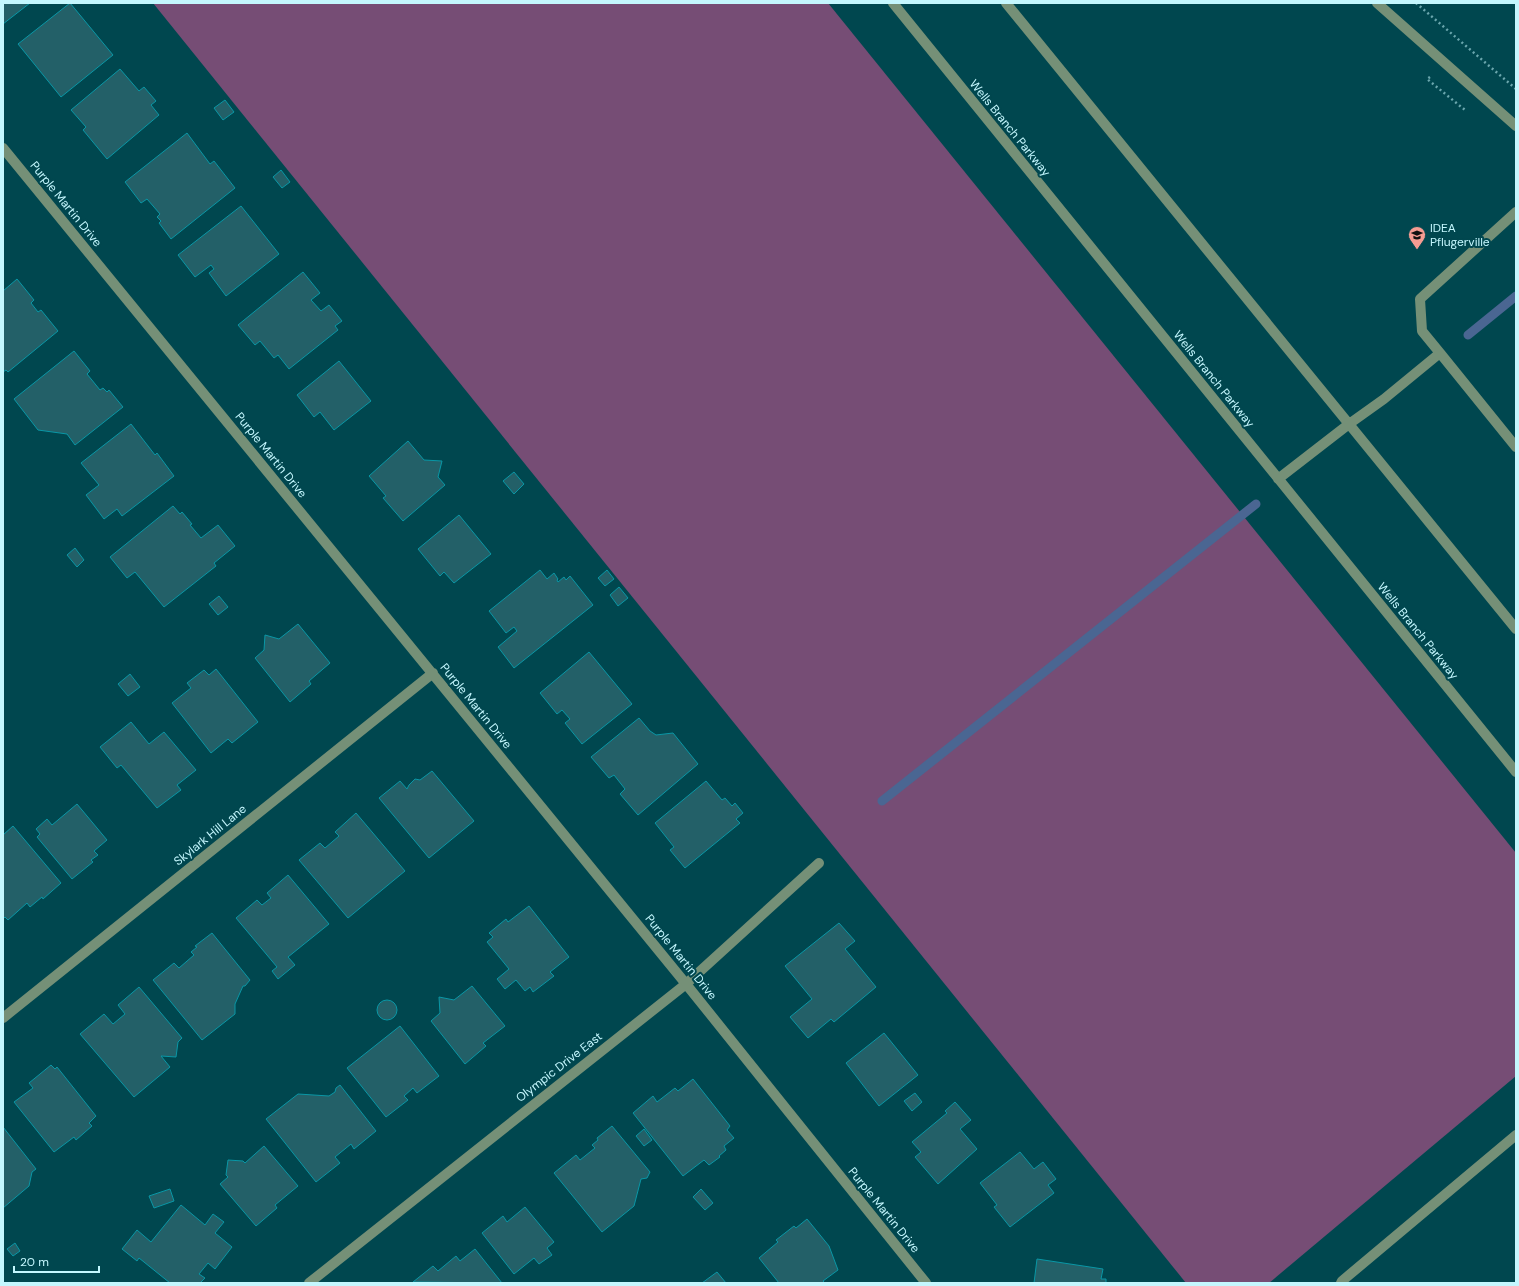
<svg xmlns="http://www.w3.org/2000/svg" width="1519" height="1286" viewBox="0 0 1519 1286" font-family="'DM Sans',sans-serif">
<style>
.green{fill:#764d75}
.lines{fill:none;stroke-linecap:round;stroke-linejoin:round}
.stream{stroke:#4a6692;stroke-width:9}
.building{fill:#236068;stroke:#0997a6}
.path{stroke:#6aa6ad;stroke-width:2.5;stroke-dasharray:2 3;stroke-linecap:butt}
.minor{stroke:#759077;stroke-width:10}
.labels{text-anchor:middle;stroke-width:4;stroke-linejoin:round;paint-order:stroke}
.street-label{font-size:12px;fill:#c4f7fe;stroke:#00474f}
.poi-label{font-size:12px;fill:#c4f7fe;stroke:#00474f;text-anchor:start}
</style>
<rect width="100%" height="100%" fill="#00474f"/>
<!-- green -->
<path class="green" d="M153 3H828L1516 853V1076L1269 1283H1186Z"/>
<g class="lines">
<!-- stream -->
<path class="stream" d="M1468 335 1516 296
M882 801 1256 504"/>
</g>
<!-- building -->
<path class="building" d="M3 3H30L3 24Z
M70 3 113 55 61 97 18 44Z
M120 69 139 91 144 87 156 101 151 105 159 115 107 159 83 130 86 127 71 110Z
M225 100 234 112 223 120 214 108Z
M187 133 210 164 214 161 235 188 171 239 159 223 161 221 157 217 160 214 147 199 141 203 125 182Z
M281 170 290 182 282 188 273 177Z
M241 206 279 254 226 296 209 273 214 269 211 265 195 277 178 255Z
M303 272 320 293 311 300 321 311 329 305 342 321 335 326 338 330 289 369 278 355 274 358 260 341 255 345 238 325Z
M17 279 34 300 31 303 38 312 41 310 58 331 8 372 6 370 3 372V291Z
M74 351 90 371 87 374 100 390 103 388 107 392 109 390 123 407 75 445 67 434 38 430 14 399Z
M339 361 371 401 334 430 320 412 314 417 297 395Z
M131 424 155 455 157 453 174 476 122 516 117 509 104 519 86 495 99 485 81 463Z
M408 441 424 460 442 461 438 477 445 485 403 521 383 498 386 496 369 476Z
M514 472 524 484 514 494 503 481Z
M173 506 180 514 182 512 192 524 190 525 201 538 218 525 235 546 214 563 216 566 164 607 135 572 127 578 110 557Z
M459 515 491 554 454 583 444 572 440 576 418 549Z
M75 548 84 560 77 567 67 555Z
M540 570 547 579 554 573 558 579 557 580 558 582 564 577 566 580 570 576 593 605 514 668 498 647 517 631 514 627 506 633 489 611Z
M607 570 614 579 605 586 598 578Z
M619 587 628 598 618 606 610 595Z
M219 596 228 607 218 615 209 604Z
M298 624 330 663 309 681 311 684 290 702 255 658 264 650 265 635 279 639Z
M589 652 632 704 582 744 565 723 570 719 562 710 557 714 540 693Z
M216 669 258 722 232 743 228 739 211 753 172 703 191 688 187 683 204 670 209 675Z
M130 674 140 687 128 696 118 684Z
M639 718 650 731 656 735 673 733 698 764 638 815 620 794 625 789 614 775 609 778 591 757Z
M131 722 149 744 164 732 196 770 177 785 181 790 157 808 121 765 117 768 100 747Z
M432 771 474 821 429 858 379 798 400 781 407 789 409 785 415 779 420 780Z
M706 781 722 800 725 798 732 806 735 803 743 813 736 819 740 823 685 868 670 850 674 847 655 823Z
M77 804 107 840 94 851 98 855 91 860 93 862 72 879 37 837 40 834 36 829 47 819 52 825Z
M356 813 405 871 348 918 299 860 320 843 325 848 339 836 335 832Z
M13 826 61 883 43 899 42 897 30 907 27 903 8 920 5 917 3 919V835Z
M288 875 329 924 288 957 295 965 278 979 272 971 277 967 236 918 257 900 262 905 271 898 267 893Z
M529 906 569 957 550 972 554 976 533 992 530 987 525 991 516 980 505 989 497 979 509 969 487 942 493 937 489 933 506 919 508 922Z
M839 923 855 941 845 949 876 987 834 1022 831 1019 808 1038 790 1017 812 999 785 966Z
M212 933 250 980 245 986H243L235 1004V1014L202 1040 153 980 174 963 179 968 194 955 191 952 197 947 195 946Z
M472 986 505 1026 483 1043 486 1046 465 1064 431 1021 440 1013 439 997 454 1000Z
M139 987 182 1038 178 1042 176 1057 161 1056 170 1067 134 1097 80 1034 104 1014 113 1024 125 1014 118 1005Z
M377 1010a10 10 0 1 1 20 0a10 10 0 1 1-20 0Z
M400 1026 439 1076 417 1093 413 1088 404 1096 408 1100 386 1117 347 1068Z
M884 1033 918 1075 879 1106 846 1063Z
M51 1065 55 1069 57 1067 96 1116 89 1123 92 1126 76 1140 74 1137 54 1152 14 1102 33 1088 29 1083Z
M693 1079 730 1126 727 1130 734 1138 724 1146 726 1150 719 1156 720 1157 709 1165 704 1160 683 1176 633 1113 653 1096 657 1102 675 1088 678 1091Z
M340 1085 376 1131 354 1149 351 1144 335 1157 340 1163 316 1182 266 1119 298 1094 329 1096 335 1092 336 1088Z
M915 1093 922 1102 912 1111 904 1101Z
M955 1102 971 1120 960 1129 977 1149 938 1184 915 1157 921 1152 912 1142 947 1113 945 1111Z
M612 1126 650 1172 647 1178 641 1179 634 1206 602 1232 554 1173 576 1155 580 1160 595 1148 592 1145 598 1140 597 1138Z
M3 1127 36 1169 32 1172 29 1186 3 1208Z
M644 1129 652 1140 644 1146 636 1136Z
M264 1146 298 1186 275 1205 277 1208 256 1226 220 1184 228 1177 226 1175 228 1160 243 1161 245 1163Z
M1020 1152 1034 1169 1043 1162 1056 1179 1048 1185 1054 1193 1010 1227 994 1207 997 1205 980 1183Z
M170 1189 174 1201 154 1208 149 1196Z
M701 1189 713 1203 705 1210 693 1197Z
M181 1205 205 1225 213 1214 224 1222 215 1233 232 1247 215 1269 208 1263 199 1274 205 1278 200 1283H170L139 1258 137 1261 122 1249 137 1230 151 1242Z
M525 1207 554 1242 547 1248 552 1255 539 1264 534 1258 514 1274 482 1233 503 1216 507 1222Z
M807 1219 829 1246 838 1270 823 1281 825 1283H779L759 1258 778 1242 776 1240 794 1226 796 1228Z
M15 1243 20 1251 13 1256 7 1249Z
M475 1249 502 1283 413 1282 433 1266 438 1271 456 1256 460 1261Z
M1037 1259 1103 1269 1101 1279H1106V1283H1034Z
M717 1272 726 1283H702Z"/>
<g class="lines">
<!-- path -->
<path class="path" d="M1416 3 1516 89
M1430 77 1427 79 1465 110"/>
<!-- minor -->
<path class="minor" d="M893 3 1516 772
M1006 3 1516 629
M1377 3 1516 126
M3 148 686 984 926 1283
M1440 353 1516 447
M1278 479 1349 424 1384 399 1440 353 1422 331 1420 299 1516 212
M3 1018 433 673
M309 1283 686 984 819 863
M1341 1283 1342 1281 1516 1135"/>
</g>
<!-- icons -->
<defs>
<symbol id="school-pin" viewBox="-11 -11 22 30"><path d="M0 17L-7.5 6A9.5 9.5 0 1 1 7.5 6Z" fill="#f59c92" stroke="#00474f"/><path d="M0-5L7-2L0 1L-7-2ZM-4 1L0 2.5L4 1V4Q0 6-4 4Z" fill="#111"/></symbol>
</defs>
<g fill-rule="evenodd">
<use href="#school-pin" x="1407" y="225" width="20" height="27"/>
</g>
<g class="labels">
<!-- street labels -->
<g class="street-label">
<text transform="translate(1010 128) rotate(51)" y="4">Wells Branch Parkway</text>
<text transform="translate(66 204) rotate(51)" y="4">Purple Martin Drive</text>
<text transform="translate(1214 379) rotate(51)" y="4">Wells Branch Parkway</text>
<text transform="translate(271 455) rotate(51)" y="4">Purple Martin Drive</text>
<text transform="translate(1418 631) rotate(51)" y="4">Wells Branch Parkway</text>
<text transform="translate(476 706) rotate(51)" y="4">Purple Martin Drive</text>
<text transform="translate(210 835) rotate(-39)" y="4">Skylark Hill Lane</text>
<text transform="translate(681 957) rotate(51)" y="4">Purple Martin Drive</text>
<text transform="translate(559 1067) rotate(-38)" y="4">Olympic Drive East</text>
<text transform="translate(884 1210) rotate(51)" y="4">Purple Martin Drive</text>
</g>
<!-- poi labels -->
<g class="poi-label">
<text x="1430" y="232">IDEA<tspan x="1430" dy="14">Pflugerville</tspan></text>
</g>
</g>
<!-- border -->
<rect width="1519" height="1286" fill="none" stroke="#c4f7fe" stroke-width="8"/>
<!-- scale -->
<path d="M14 1266v6h85v-6" fill="none" stroke="#c4f7fe" stroke-width="2"/>
<text x="20" y="1266" font-size="12" fill="#c4f7fe" stroke="#00474f" stroke-width="3" paint-order="stroke">20 m</text>
</svg>
